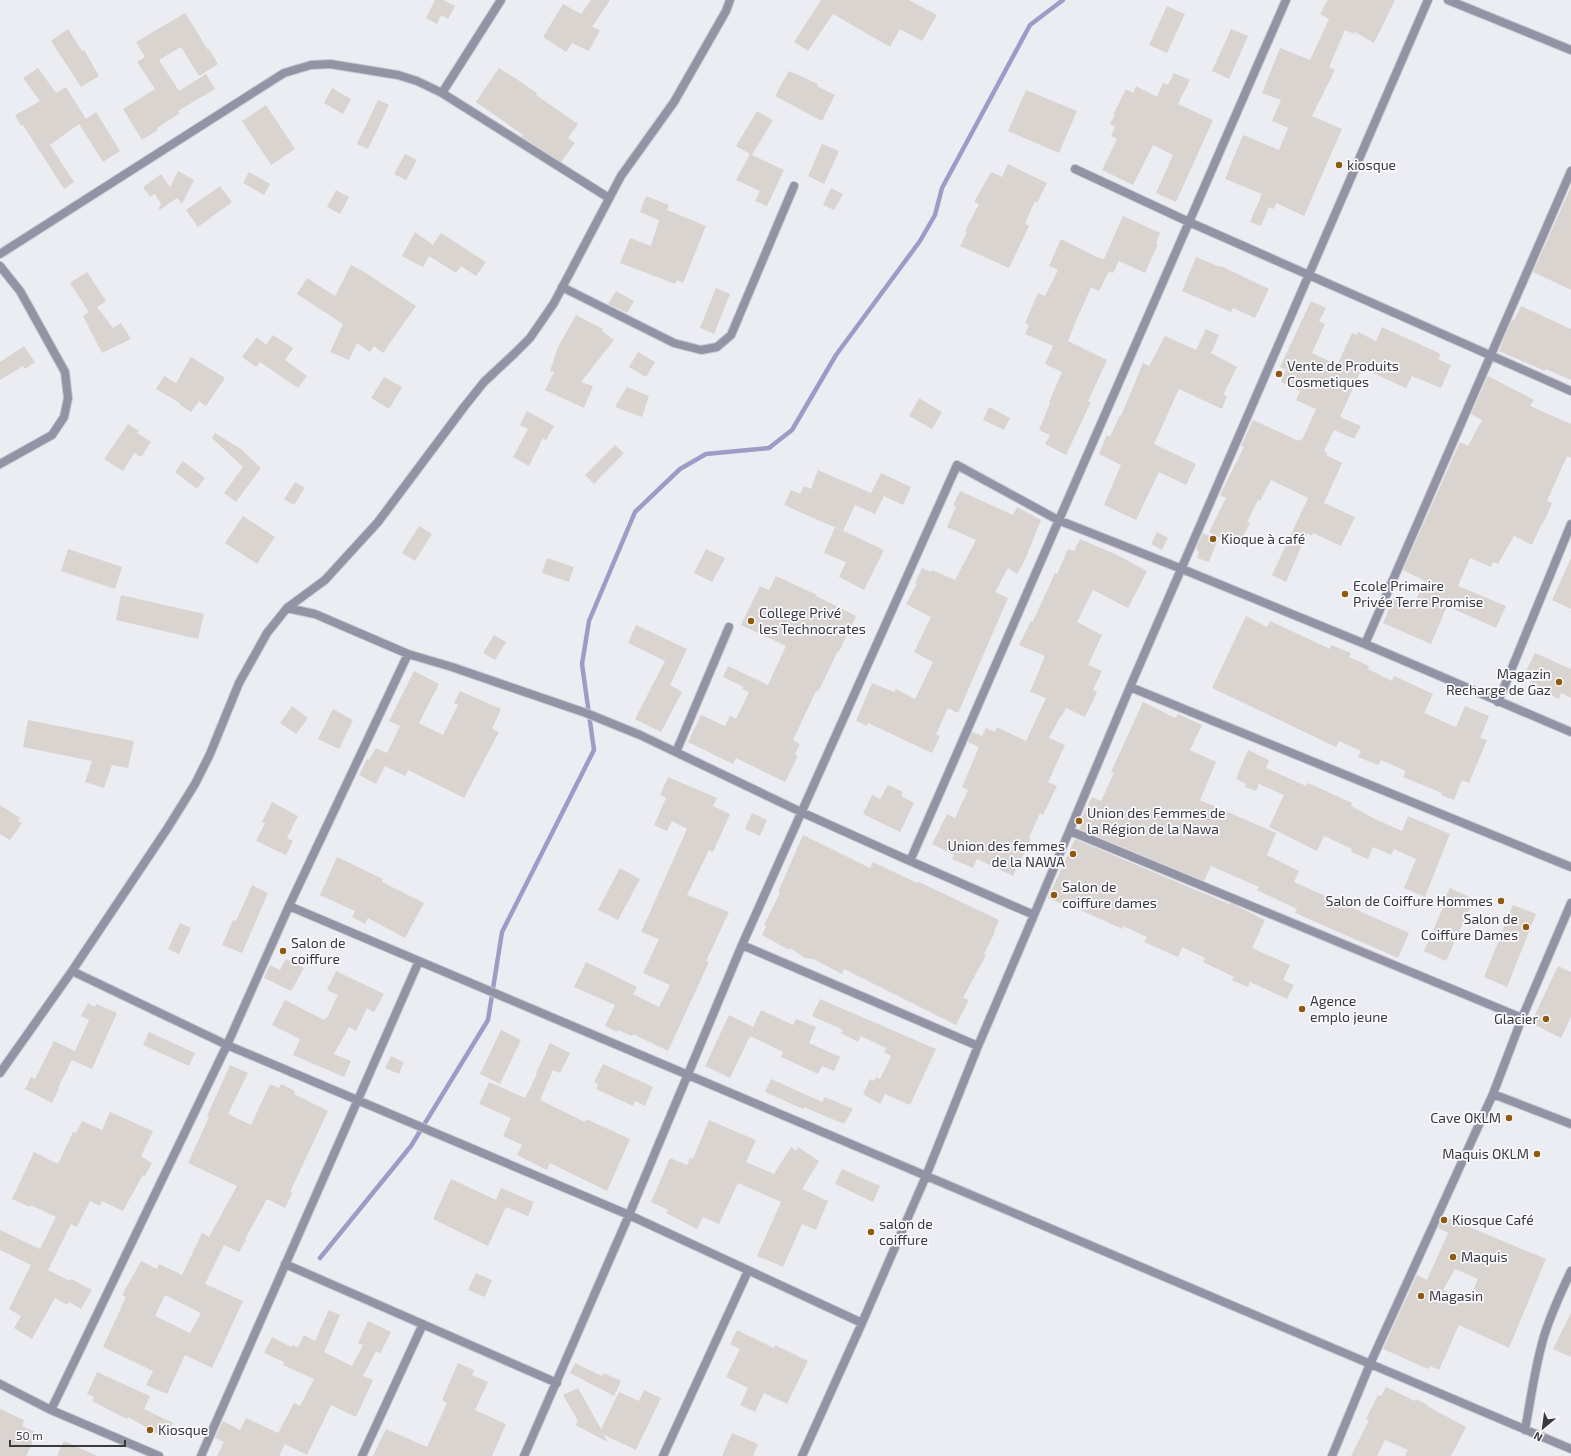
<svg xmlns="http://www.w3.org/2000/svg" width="1571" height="1456" viewBox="0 0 1571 1456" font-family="'Exo 2',sans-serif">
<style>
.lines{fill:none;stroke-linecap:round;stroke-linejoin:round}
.stream{stroke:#9c9cc6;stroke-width:4.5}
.building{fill:#d9d4cf;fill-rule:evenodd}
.minor-casing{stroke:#c8c8ce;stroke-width:10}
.minor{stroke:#9393a6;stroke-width:8}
.poi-dot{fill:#8f5a0d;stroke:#f9f9ff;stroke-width:1.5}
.labels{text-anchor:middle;stroke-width:3.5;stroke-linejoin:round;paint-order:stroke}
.poi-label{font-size:14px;fill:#3a3a3c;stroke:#f9f9ff;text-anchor:start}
</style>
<rect width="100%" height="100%" fill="#ececf3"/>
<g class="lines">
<!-- stream -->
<path class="stream" d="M320 1258 411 1146 488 1020 502 932 594 750 582 664 589 621 635 512 680 469 706 454 769 448 792 430 836 355 920 241 935 215 942 188 1030 25 1063 0"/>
</g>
<!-- building -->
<path class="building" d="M435 0H443L455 6 448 19 441 15 437 24 426 18Z
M591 0H610L592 27 600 30 589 51 572 43 566 52 543 37 563 4 581 14Z
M821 0H909L937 15 922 41 900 29 890 47 833 14 808 51 794 42Z
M1328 0H1395L1374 43 1355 32 1354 34 1345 30 1329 67 1335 70 1312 116 1342 129 1304 216 1276 203 1274 209 1269 207 1261 226 1250 222 1262 194 1225 179 1243 135 1279 150 1288 128 1272 121 1281 100 1262 93 1280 48 1310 60 1329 19 1320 14Z
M1167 6 1185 14 1167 53 1149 45Z
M185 13 208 50 209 49 218 64 199 76 181 47 159 60 179 91 206 74 215 89 178 111 180 113 157 128 158 130 142 140 123 109 155 89 137 62 145 57 136 42Z
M68 29 82 51 84 50 99 76 81 87 51 41Z
M1231 29 1248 36 1229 79 1212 71Z
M38 68 56 93 66 87 86 119 96 112 120 151 103 162 79 124 50 145 74 182 64 189 23 125 21 126 15 115 40 101 23 78Z
M499 68 518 80 537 93 536 95 578 124 568 138 575 143 561 162 522 137 523 135 476 102Z
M789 71 818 84 817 86 835 95 822 121 775 96Z
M1174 73 1190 80 1178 104 1213 120 1176 202 1156 193 1173 155 1153 145 1133 185 1102 170 1117 139 1111 136 1115 127 1110 124 1115 115H1113L1126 89 1133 93 1136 86 1157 97 1163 83 1168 85Z
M332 88 351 99 343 114 324 103Z
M1026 90 1077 111 1059 153 1008 131Z
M378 100 389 105 368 149 357 144Z
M266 105 295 149 271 165 242 121Z
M757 111 773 120 752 155 784 170 767 206 755 201 760 191 736 180 750 154 736 146Z
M822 144 839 151 824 184 808 176Z
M405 154 417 160 406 180 394 174Z
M1008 164 1047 183 1037 203 1035 201 1025 224 1029 226 1009 268 960 246 967 232 965 231 979 204 974 202 991 172 1002 177Z
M178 171 194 180 182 204 177 198 158 211 161 204 155 194 150 197 143 187 161 174 170 187Z
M249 172 270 184 264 195 243 183Z
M220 186 232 202 198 227 186 210Z
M1571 187V290L1533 272Z
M831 188 843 194 834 210 823 205Z
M336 190 349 197 340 214 327 207Z
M646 196 669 205 667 210 706 226 683 283 677 280 675 284 620 263 630 238 651 246 659 220 640 212Z
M1123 216 1160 233 1156 243 1158 244 1145 273 1119 261 1113 273 1109 271 1099 291 1091 287 1076 321 1068 341 1107 360 1088 401 1091 402 1066 455 1045 444 1050 435 1039 430 1050 403 1049 402 1062 372 1045 364 1053 346 1025 334 1029 325 1025 323 1038 293 1045 296 1058 270 1049 266 1061 239 1097 257 1104 259Z
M415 232 433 245 441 233 486 262 476 276 461 266 456 273 429 256 423 267 402 256Z
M1196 257 1220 267 1221 266 1269 289 1255 318 1233 308 1231 312 1182 291Z
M351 265 366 273 416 306 383 353 374 346 370 352 357 343 349 360 330 352 343 324 297 294 307 278 335 296Z
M87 272 106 301 97 307 113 328 121 323 131 339 102 353 83 316 89 312 70 283Z
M716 288 730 294 714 334 700 328Z
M616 291 634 301 627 313 608 304Z
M1311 301 1326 308 1319 321 1325 324 1312 353 1337 365 1352 333 1357 335 1358 332 1376 341 1382 327 1441 354 1438 359 1451 365 1441 388 1412 376 1406 388 1362 368 1340 417 1361 426 1354 439 1334 430 1324 451 1327 453 1326 455 1342 463 1324 503 1355 517 1341 546 1313 533 1312 536 1307 533 1286 582 1272 575 1308 498 1271 480 1260 501 1258 500 1247 522 1250 523 1238 547 1209 532 1226 498 1220 495 1244 447 1241 446 1253 420 1299 441 1300 439 1302 440 1316 409 1296 400 1300 391 1281 382 1286 370 1280 367Z
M1521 306 1571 329V380L1546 369 1545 371 1499 351 1512 319 1514 320Z
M576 315 603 329 602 331 614 340 581 382 593 386 584 408 545 390 554 372 550 371 558 347Z
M1206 329 1219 335 1211 353 1237 367 1223 395 1227 396 1222 409 1179 389 1154 444 1196 464 1186 485 1159 472 1136 520 1104 505 1121 465 1099 454 1107 435 1110 437 1120 415 1121 416 1143 363 1149 366 1165 336 1196 350Z
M273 335 293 348 285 360 307 376 298 388 260 362 256 367 242 357 257 337 266 345Z
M24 346 35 362 25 369 23 366 0 380V362Z
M638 352 655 362 646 377 629 367Z
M191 357 225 378 206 406 199 401 191 412 179 404 180 403 156 389 164 376 176 383Z
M1488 376 1534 400 1530 406 1571 424V458L1567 456 1547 501 1552 503 1543 524 1542 523 1532 545 1514 536 1498 564 1493 562 1491 567 1470 558 1458 586 1506 606 1496 628 1447 606 1431 644 1383 623 1394 597 1413 605 1425 581 1403 570 1460 442 1468 446 1482 420 1471 414Z
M384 377 402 387 389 409 371 398Z
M627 387 649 396 642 417 615 407Z
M919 398 942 412 932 429 909 416Z
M989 407 1010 418 1004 430 983 420Z
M527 411 554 426 546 440 543 438 529 466 513 457 528 429 520 425Z
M128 424 139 431 137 433 151 442 141 457 134 453 123 471 104 459Z
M215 433 241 449 261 468 236 502 224 493 243 467 212 438Z
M615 445 624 453 594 484 585 475Z
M183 461 205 478 197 489 175 472Z
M818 470 871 493 881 473 911 487 903 505 884 496 875 514 855 505 843 531 784 505 791 490 800 494 804 486 811 489Z
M295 482 305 488 294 505 284 499Z
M960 491 1013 515 1017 507 1041 520 1024 562 1017 574 1008 568 995 592 1008 598 958 713 948 708 936 734 940 736 932 753 868 723 867 726 856 721 872 683 894 692 896 689 915 699 933 662 914 652 931 617 906 604 917 584 915 583 922 568 931 572 932 570 955 580 976 540 947 527 956 507 953 505Z
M243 516 275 537 257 564 225 543Z
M419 526 432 534 415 561 402 553Z
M835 527 884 550 864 590 839 577 846 562 824 553Z
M1157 532 1168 538 1162 550 1151 544Z
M1203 533 1218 539 1209 562 1197 558 1199 552 1196 549Z
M1080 539 1117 555 1147 571 1128 608 1093 590 1077 622 1102 635 1088 665 1102 671 1093 690 1097 692 1085 717 1066 708 1061 717H1060L1049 738 1065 745 1048 782 1057 786 1043 815 1040 813 1029 838 1031 839 1013 876 977 859 973 868 952 859 954 855 932 844 947 814 955 818 968 790 962 787 979 747 968 742 972 732 982 736 986 728 995 732 997 727 1026 741 1046 698 1030 692 1045 656 1019 645 1031 621H1033L1055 573 1057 574 1068 549 1074 551Z
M68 549 122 567 115 589 61 571Z
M706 549 725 558 712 582 694 573Z
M547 558 574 567 569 582 542 573Z
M1571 558V609L1552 600Z
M776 576 817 595 816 596 856 616 839 652 838 651 818 692 816 691 793 740 800 744 795 754 798 756 785 782 736 758 733 764 688 742 701 715 725 726 730 716 736 719 749 692 742 689 744 687 723 677 728 666 768 685 786 646 741 625 760 586 769 590Z
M121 595 204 614 198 639 116 620Z
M1246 616 1267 627 1270 621 1330 649 1331 645 1351 653 1349 657 1369 666 1368 669 1392 681 1394 676 1433 694 1424 713 1456 727 1465 706 1489 716 1480 738 1487 740 1469 783 1462 780 1454 800 1441 795 1442 793 1403 777 1406 771 1381 760 1378 765 1358 757 1361 751 1339 741 1336 747 1212 688Z
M636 625 687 649 670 685 682 692 661 732 635 719 665 661 628 643Z
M494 635 506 642 495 660 483 653Z
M1535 653 1571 669V698L1561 693 1559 699 1529 685 1531 681 1523 677Z
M414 671 439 684 419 723 443 735 458 705 454 703 460 691 501 709 492 729 499 732 464 798 408 770 405 776 385 766 376 784 359 775 367 759 369 760 376 748 387 753 400 726 389 721Z
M1143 702 1175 718 1178 714 1202 725 1190 750 1216 762 1200 800 1276 833 1267 855 1299 871 1294 882 1409 933 1398 958 1295 913 1297 909 1257 890 1259 887 1211 866 1204 881 1079 829 1081 825 1079 823 1092 797 1101 801 1114 773 1111 772Z
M292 706 308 718 296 734 280 723Z
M333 709 353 720 339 749 318 739Z
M28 720 134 741 128 768 112 765 104 788 85 782 92 761 23 747Z
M1248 750 1269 760 1266 768 1306 786 1308 783 1352 803 1351 806 1373 818 1402 831 1408 816 1450 834 1425 897 1404 888 1416 859 1394 849 1391 855 1373 847 1368 859 1351 852 1352 849 1324 836 1317 851 1269 827 1284 795 1259 784 1256 791 1245 787 1246 784 1236 779Z
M668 777 717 798 713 806 730 814 713 852 709 850 687 895 729 912 706 961 709 962 668 1051 633 1034 632 1036 618 1030 617 1032 605 1026 615 1005 574 987 586 962 637 987 633 994 659 1007 670 985 643 973 659 939 641 932 687 829 672 821 667 831 654 825 666 798 660 795Z
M888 785 903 792 901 796 914 803 900 832 863 814 872 795 880 799Z
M272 802 298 816 287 838 293 841 286 855 256 841 265 823 262 822Z
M0 805 20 818 18 821 22 823 10 840 0 834Z
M752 813 767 820 760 836 745 829Z
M803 835 870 868 873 862 917 883V881L999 920 994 931 995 932 984 954 986 955 963 998 969 1000 956 1025 844 969 842 974 813 959 805 958 790 948 789 950 762 935 766 926 764 925 780 893 778 892Z
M1075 839 1229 904 1230 903 1233 904 1265 920 1252 948 1290 965 1283 980 1294 985 1287 999 1250 982 1248 987 1232 980 1234 977 1203 962 1205 958 1182 947 1178 957 1144 942 1147 937 1123 926 1122 929 1065 903 1064 905 1048 898Z
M337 857 383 879 382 882 424 903 405 938 368 918 365 924 352 917 355 911 320 895Z
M620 868 640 879 618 920 598 910Z
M252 885 268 893 242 953 222 945 233 920 236 921Z
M1450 888 1474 899 1446 961 1424 951 1444 905 1442 904Z
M1513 905 1536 914 1507 987 1484 977Z
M180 923 191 928 179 954 168 949Z
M286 959 304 968 291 991 264 978 270 965 280 970Z
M1558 966 1571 972V1017L1561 1038 1531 1023Z
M336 971 384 994 374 1012 367 1008 356 1031 349 1027 334 1054 351 1061 344 1077 293 1055 300 1039 272 1025 285 1000 324 1020 326 1017 327 1018 338 995 327 990Z
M820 999 936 1049 910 1105 885 1094 880 1104 863 1094 870 1079 874 1081 876 1077 880 1079 891 1056 884 1052 886 1048 861 1036 858 1042 841 1033 843 1030 812 1016Z
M88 1003 95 1007 96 1004 117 1013 92 1069 72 1060 58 1088H59L52 1103 25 1089 31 1077 35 1079 54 1041 75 1051 89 1020 81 1016Z
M761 1010 793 1025 796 1019 816 1027 809 1043 840 1057 834 1071 822 1066 818 1074 781 1057 783 1052 750 1036 730 1078 705 1066 729 1015 753 1027Z
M501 1030 521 1040 500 1084 480 1074Z
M149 1032 195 1053 189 1066 143 1045Z
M550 1043 570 1053 560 1073 553 1070 540 1100 585 1122 586 1119 630 1139 607 1191 550 1163 547 1170 517 1155 522 1145 503 1136 511 1118 479 1104 489 1082 525 1098 537 1074 536 1073Z
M391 1056 404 1062 399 1074 385 1068Z
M603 1064 653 1087 645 1106 635 1101 633 1106 596 1089 598 1084 594 1082Z
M230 1065 248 1073 228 1114 251 1125 270 1084 279 1088 281 1084 295 1091 294 1094 328 1111 290 1192 292 1193 285 1208 267 1199 245 1239 246 1240 239 1252 224 1245 205 1284 243 1301 212 1368 185 1355 167 1394 146 1385 153 1371 103 1347 126 1297 122 1295 141 1261 157 1269 159 1264 182 1275 202 1233 209 1237 237 1186 188 1163 209 1117 207 1116ZM165 1295 201 1313 190 1333 155 1316Z
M771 1079 822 1102 825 1097 853 1109 844 1124 804 1107 803 1109 765 1092Z
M110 1112 153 1131 141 1156 152 1163 145 1176 143 1175 123 1211 102 1201 100 1206 90 1201 77 1227 71 1224 48 1270 70 1281 71 1279 92 1290 81 1309 69 1302 67 1305 55 1298 32 1339 14 1328 21 1316 9 1309 31 1265 0 1250V1230L40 1249 56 1217 31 1205 30 1207 12 1199 34 1152 58 1164 73 1132 76 1133 82 1121 102 1130Z
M709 1120 756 1140 746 1162 774 1174 791 1147 796 1151 798 1147 819 1161 802 1189 828 1201 816 1230 802 1224 783 1267 757 1256 781 1202 738 1183 719 1224 703 1217 697 1229 666 1213 668 1210 651 1202 670 1158 687 1165 690 1158 693 1159Z
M842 1169 880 1186 873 1202 835 1184Z
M451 1179 496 1200 501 1188 534 1202 528 1216 506 1207 488 1246 433 1219Z
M1443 1216 1546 1259 1509 1348 1459 1325 1439 1370 1430 1366 1428 1369 1383 1349 1417 1275 1427 1280 1448 1233 1438 1228ZM1455 1269 1478 1279 1468 1302 1443 1290Z
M476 1273 492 1280 485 1297 468 1290Z
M329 1310 340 1315 324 1352 352 1366 363 1345 358 1343 368 1321 391 1332 380 1354 376 1351 363 1376 373 1380 356 1417 331 1405 307 1455 285 1444 279 1456H217L224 1442 215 1438 223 1421 240 1430 246 1418 278 1433 294 1403 300 1406 314 1379 283 1365 284 1362 264 1353 272 1337 291 1347 292 1345 298 1347 304 1335 315 1341Z
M1571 1313V1357L1553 1349Z
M737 1330 774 1348 775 1345 808 1361 787 1404 764 1393 755 1412 740 1405 748 1388 726 1377 740 1349 730 1344Z
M458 1363 474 1370 472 1375 488 1382 475 1410 506 1424 492 1456H373L386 1429 427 1447 447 1403 442 1400Z
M575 1363 602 1376 604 1373 621 1381 614 1396 570 1373Z
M97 1372 150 1396 144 1409 173 1423 165 1438 128 1417 127 1419 92 1401 94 1397 87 1394Z
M1386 1387 1415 1401 1416 1399 1428 1405 1427 1406 1466 1427 1451 1456H1405L1408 1450 1385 1440 1377 1456H1351L1369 1420 1366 1419 1378 1395 1381 1396Z
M578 1388 601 1429 619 1392 639 1401 644 1390 661 1398 636 1450 604 1435 608 1442 575 1425 578 1421 563 1395Z
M0 1409 24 1420 22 1426 35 1432 31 1441 33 1442 26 1456H0Z
M732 1433 758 1444 753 1456H722Z
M64 1441 97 1456H57Z"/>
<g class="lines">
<defs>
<path id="minor" d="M1448 0 1571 50
M442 93 501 0
M1075 169 1189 222 1571 391
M0 254 284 73 311 65 330 64 398 75 417 81 442 93 609 198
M0 266 20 291 65 372 68 398 64 417 52 435 0 464
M562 287 674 343 701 350 717 347 731 335 794 186
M287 608 315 614 408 654 452 667 586 713 640 735 801 812 910 861 1034 915
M1365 644 1571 171
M1130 687 1571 867
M1498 702 1571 524
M676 752 729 627
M1070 831 1522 1018
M910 861 1286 0
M289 906 1571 1449
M742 945 978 1046
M72 971 227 1045 629 1215 862 1323
M0 1073 72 971 167 829 195 784 210 754 239 683 267 633 287 608 325 580 378 522 464 407 484 382 515 353 530 338 554 303 621 176 674 102 726 11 730 0
M1493 1094 1571 1124
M285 1264 557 1383
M0 1384 51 1410 159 1456
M51 1410 227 1045 289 906 408 654
M1525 1430C1531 1398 1535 1365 1545 1333 1552 1312 1561 1292 1571 1271
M201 1456 419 961
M362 1456 423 1324
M524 1456 629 1215 742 945 957 465 1058 520 1182 569 1365 644 1571 732
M663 1456 748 1271
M802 1456 862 1323 926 1176 978 1046 1034 915 1130 687 1428 0
M1332 1456 1370 1364 1493 1094 1522 1018 1571 903"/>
</defs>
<!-- minor casing -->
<use href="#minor" class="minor-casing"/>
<!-- minor -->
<use href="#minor" class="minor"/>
</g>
<!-- markers -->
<g class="poi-dot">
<circle cx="1339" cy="165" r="4"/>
<circle cx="1279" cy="374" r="4"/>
<circle cx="1213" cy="539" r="4"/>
<circle cx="1345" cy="594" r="4"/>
<circle cx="751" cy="621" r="4"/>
<circle cx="1559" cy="682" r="4"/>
<circle cx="1079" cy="821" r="4"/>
<circle cx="1073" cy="854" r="4"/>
<circle cx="1054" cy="895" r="4"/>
<circle cx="1501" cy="901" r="4"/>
<circle cx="1526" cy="927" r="4"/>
<circle cx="283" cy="951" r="4"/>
<circle cx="1302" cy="1009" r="4"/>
<circle cx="1546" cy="1019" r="4"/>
<circle cx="1509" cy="1118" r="4"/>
<circle cx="1537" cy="1154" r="4"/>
<circle cx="1444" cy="1220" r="4"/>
<circle cx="871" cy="1232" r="4"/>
<circle cx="1453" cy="1257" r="4"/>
<circle cx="1421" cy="1296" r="4"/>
<circle cx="150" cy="1430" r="4"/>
</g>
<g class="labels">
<!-- poi labels -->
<g class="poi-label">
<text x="1347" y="170">kiosque</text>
<text x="1287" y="371">Vente de Produits<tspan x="1287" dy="16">Cosmetiques</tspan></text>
<text x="1221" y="544">Kioque à café</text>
<text x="1353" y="591">Ecole Primaire<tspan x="1353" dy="16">Privée Terre Promise</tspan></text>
<text x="759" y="618">College Privé<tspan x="759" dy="16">les Technocrates</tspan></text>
<text x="1551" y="679" text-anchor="end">Magazin<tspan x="1551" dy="16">Recharge de Gaz</tspan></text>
<text x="1087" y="818">Union des Femmes de<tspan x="1087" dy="16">la Région de la Nawa</tspan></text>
<text x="1065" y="851" text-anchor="end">Union des femmes<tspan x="1065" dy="16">de la NAWA</tspan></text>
<text x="1062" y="892">Salon de<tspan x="1062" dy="16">coiffure dames</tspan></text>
<text x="1493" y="906" text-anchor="end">Salon de Coiffure Hommes</text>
<text x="1518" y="924" text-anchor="end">Salon de<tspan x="1518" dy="16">Coiffure Dames</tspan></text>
<text x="291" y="948">Salon de<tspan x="291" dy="16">coiffure</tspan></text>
<text x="1310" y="1006">Agence<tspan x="1310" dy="16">emplo jeune</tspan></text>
<text x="1538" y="1024" text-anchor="end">Glacier</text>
<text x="1501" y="1123" text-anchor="end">Cave OKLM</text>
<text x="1529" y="1159" text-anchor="end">Maquis OKLM</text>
<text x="1452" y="1225">Kiosque Café</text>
<text x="879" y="1229">salon de<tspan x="879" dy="16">coiffure</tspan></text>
<text x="1461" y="1262">Maquis</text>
<text x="1429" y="1301">Magasin</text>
<text x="158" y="1435">Kiosque</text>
</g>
</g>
<!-- north arrow -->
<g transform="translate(1543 1428) rotate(209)" stroke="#f9f9ff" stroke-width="3" paint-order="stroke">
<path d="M0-3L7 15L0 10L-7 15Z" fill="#3a3a3c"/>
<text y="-6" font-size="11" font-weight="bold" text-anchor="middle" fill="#3a3a3c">N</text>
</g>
<!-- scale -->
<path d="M10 1440v6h115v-6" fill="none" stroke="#3a3a3c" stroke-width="2"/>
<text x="16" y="1440" font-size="12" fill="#3a3a3c" stroke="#f9f9ff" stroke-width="3" paint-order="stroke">50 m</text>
</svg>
